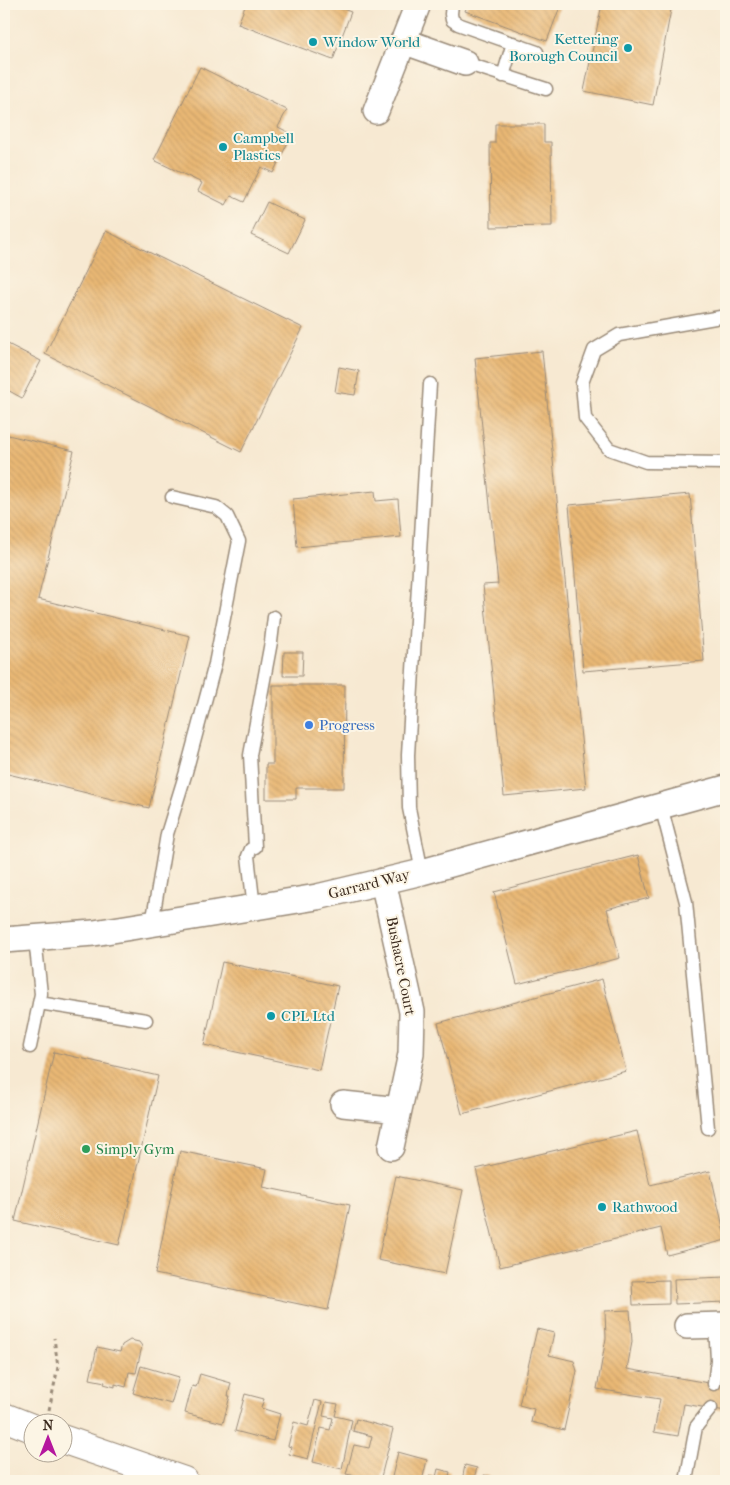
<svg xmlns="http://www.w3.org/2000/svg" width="730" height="1485" viewBox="0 0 730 1485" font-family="'IM FELL French Canon',serif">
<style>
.building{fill:url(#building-back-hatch)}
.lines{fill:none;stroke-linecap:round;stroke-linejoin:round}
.service-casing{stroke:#998a78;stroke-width:15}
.minor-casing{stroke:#998a78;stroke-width:28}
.primary-casing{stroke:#998a78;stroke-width:30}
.path{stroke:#998a78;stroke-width:3;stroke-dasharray:4 4;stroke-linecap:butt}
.service{stroke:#fff;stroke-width:12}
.minor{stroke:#fff;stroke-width:25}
.primary{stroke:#fff;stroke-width:28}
.culture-dot{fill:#0f9aa8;stroke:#fcf5e5;stroke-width:2}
.shop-dot{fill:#3f7fe0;stroke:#fcf5e5;stroke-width:2}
.leisure-dot{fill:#2e9e5b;stroke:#fcf5e5;stroke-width:2}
.labels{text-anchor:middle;stroke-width:4;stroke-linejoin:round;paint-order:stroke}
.culture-label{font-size:15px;fill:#0d838f;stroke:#fcf5e5;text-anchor:start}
.shop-label{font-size:15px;fill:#366cbe;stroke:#fcf5e5;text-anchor:start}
.street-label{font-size:15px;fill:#3b2a1e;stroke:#fcf5e5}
.leisure-label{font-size:15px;fill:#27864d;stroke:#fcf5e5;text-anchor:start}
</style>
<defs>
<pattern id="building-back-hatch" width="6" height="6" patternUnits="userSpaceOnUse" patternTransform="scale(1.25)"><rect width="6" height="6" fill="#e9b875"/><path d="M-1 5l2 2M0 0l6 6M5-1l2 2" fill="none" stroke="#c99e65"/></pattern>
</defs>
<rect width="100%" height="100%" fill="#fcf5e5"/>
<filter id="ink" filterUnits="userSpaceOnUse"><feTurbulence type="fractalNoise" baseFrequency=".02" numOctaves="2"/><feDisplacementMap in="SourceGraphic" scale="10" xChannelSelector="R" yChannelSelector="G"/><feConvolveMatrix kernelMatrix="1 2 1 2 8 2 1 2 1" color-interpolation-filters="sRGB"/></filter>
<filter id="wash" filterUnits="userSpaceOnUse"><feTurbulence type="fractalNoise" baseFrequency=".0096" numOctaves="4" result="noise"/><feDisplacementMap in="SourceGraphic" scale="20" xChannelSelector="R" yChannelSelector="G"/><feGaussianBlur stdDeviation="1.12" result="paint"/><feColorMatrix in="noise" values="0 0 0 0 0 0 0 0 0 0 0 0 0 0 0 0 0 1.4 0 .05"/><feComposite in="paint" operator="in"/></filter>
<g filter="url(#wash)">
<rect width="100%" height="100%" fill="#f7e9d2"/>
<g id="blocks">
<!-- building -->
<path class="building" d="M246 4H329L351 12 333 60 238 24Z
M468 4H561L547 41 465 11Z
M602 4H672L653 105 584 91Z
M200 67 287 110 278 127 292 134 273 173 261 167 244 202 231 196 226 205 198 191 202 183 154 160Z
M495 124H544V142H551L552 226 491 227 490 143H495Z
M267 202 305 220 289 253 251 235Z
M106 231 303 328 241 452 45 354Z
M4 342 41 361 22 398 4 388Z
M542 351 586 788 504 796 483 585 498 584 475 358Z
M339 367 359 371 355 395 335 392Z
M4 434 74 451 38 599 190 636 149 808 4 773Z
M375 491 376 501 398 499 401 537 297 547 293 499Z
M690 494 704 661 583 671 569 505Z
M284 652H303L302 676H283Z
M273 685H345L344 788H296V799H266V764H273Z
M638 855 649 898 607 909 620 958 517 984 494 892Z
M222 962 338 986 319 1070 204 1045Z
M602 979 626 1071 462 1114 438 1023Z
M54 1052 158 1076 119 1245 15 1221Z
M637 1131 650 1185 710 1171 726 1240 667 1255 661 1228 500 1267 476 1169Z
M180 1151 267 1169 263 1187 350 1205 328 1310 155 1274Z
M396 1176 463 1190 445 1274 378 1260Z
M726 1277V1302L675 1304 674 1279Z
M669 1280V1304L633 1305 632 1281Z
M630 1310 632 1342 627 1369 726 1386V1411L684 1404 678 1436 654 1432 660 1399 597 1389 606 1338 605 1311Z
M537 1329 554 1333 549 1355 574 1361 577 1371 564 1430 531 1422 534 1409 519 1405Z
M130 1340 139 1342 142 1346 136 1373 129 1372 126 1387 115 1384V1387L104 1384 105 1382 90 1379 97 1347 120 1352 122 1345Z
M141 1366 179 1377 171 1404 133 1393Z
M200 1374 231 1383 228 1396H230L223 1423 185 1413 192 1386 196 1387Z
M245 1394 264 1399 261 1408 280 1414 273 1441 235 1431Z
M315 1400 322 1402 308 1459 289 1454 291 1447 288 1446 294 1422 308 1426Z
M326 1402 338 1404 335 1416 352 1420 342 1469 313 1462 321 1428 330 1430 333 1418 323 1416Z
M356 1419 393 1429 380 1481 346 1474 354 1445 369 1448 372 1436 353 1431Z
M398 1452 427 1460 422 1481H391Z
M465 1465 477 1468 473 1481H462Z
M438 1469 450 1472 448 1481H428L430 1475 436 1477Z
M484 1475 509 1481H483Z"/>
</g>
</g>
<g filter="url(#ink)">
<use href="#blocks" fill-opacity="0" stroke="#998a78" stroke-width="1"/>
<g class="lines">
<defs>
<path id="service" d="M452 4 451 14 452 20 458 24 537 52
M465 63 546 89
M503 76 513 43
M726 316 619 335 594 350 582 383 585 418 609 449 646 462 726 463
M661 806 686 902 708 1128
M422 872 409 808 408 755 430 384
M254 908 248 856 251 849 255 847 250 755 271 642 274 617
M152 924 167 834 186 772 215 664 239 541 227 516 216 507 172 497
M39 1003 146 1020
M30 1047 41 994 35 938
M714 1384 717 1360 715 1325
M686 1481 696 1427 711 1408"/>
<path id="minor" d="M403 41 465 63
M376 111 418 4
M383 881 412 1012 411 1054 391 1147
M4 940 94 933 317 897 422 872 726 788
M343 1104 399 1110
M687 1326 726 1325"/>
<path id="primary" d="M4 1417 32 1428
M62 1439 184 1481"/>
</defs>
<!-- service casing -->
<use href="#service" class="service-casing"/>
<!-- minor casing -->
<use href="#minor" class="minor-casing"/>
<!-- primary casing -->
<use href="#primary" class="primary-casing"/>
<!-- path -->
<path class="path" d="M49 1410 58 1367 54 1338"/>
<!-- service -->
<use href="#service" class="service"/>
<!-- minor -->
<use href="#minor" class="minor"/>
<!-- primary -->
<use href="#primary" class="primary"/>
</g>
</g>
<!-- markers -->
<g class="culture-dot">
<circle cx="313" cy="42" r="5"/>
<circle cx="628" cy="48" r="5"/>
<circle cx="223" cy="147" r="5"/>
<circle cx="271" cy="1016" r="5"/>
<circle cx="602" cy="1207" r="5"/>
</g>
<circle class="shop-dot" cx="309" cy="725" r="5"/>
<circle class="leisure-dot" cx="86" cy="1149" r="5"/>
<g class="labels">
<!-- culture labels -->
<g class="culture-label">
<text x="618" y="44" text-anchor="end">Kettering<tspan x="618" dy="17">Borough Council</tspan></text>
<text x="323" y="47">Window World</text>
<text x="233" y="143">Campbell<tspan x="233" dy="17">Plastics</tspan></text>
<text x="281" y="1021">CPL Ltd</text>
<text x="612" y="1212">Rathwood</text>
</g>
<!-- shop labels -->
<g class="shop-label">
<text x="319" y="730">Progress</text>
</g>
<!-- street labels -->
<g class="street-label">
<text transform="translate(369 884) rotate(-14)" y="5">Garrard Way</text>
<text transform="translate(401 966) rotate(79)" y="5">Bushacre Court</text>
</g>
<!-- leisure labels -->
<g class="leisure-label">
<text x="96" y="1154">Simply Gym</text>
</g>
</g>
<!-- margin -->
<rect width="730" height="1485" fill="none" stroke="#fcf5e5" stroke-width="20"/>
<!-- north arrow -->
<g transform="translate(48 1438)"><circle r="24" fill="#fcf5e5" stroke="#afa495"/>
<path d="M0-4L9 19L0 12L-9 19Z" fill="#b5179e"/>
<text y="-8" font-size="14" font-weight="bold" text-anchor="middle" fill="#3b2a1e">N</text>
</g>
</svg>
